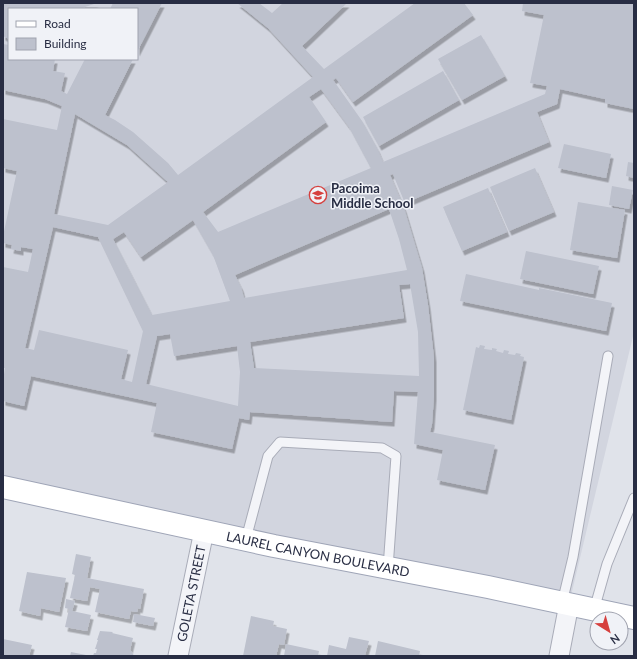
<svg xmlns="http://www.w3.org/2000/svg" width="637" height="659" viewBox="0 0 637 659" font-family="Lato,sans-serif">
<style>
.built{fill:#d2d5df;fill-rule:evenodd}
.building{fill:#bdc1cd;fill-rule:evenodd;filter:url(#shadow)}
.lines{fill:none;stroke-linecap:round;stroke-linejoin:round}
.service-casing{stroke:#a9acb8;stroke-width:11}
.minor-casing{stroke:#a9acb8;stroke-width:21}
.primary-casing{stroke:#9fa5b7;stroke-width:24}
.service{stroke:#f3f4f8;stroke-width:9}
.minor{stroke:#f3f4f8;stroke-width:19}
.primary{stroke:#fff;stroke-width:22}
.labels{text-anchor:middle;stroke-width:3;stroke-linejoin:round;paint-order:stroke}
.poi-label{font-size:13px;font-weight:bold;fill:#282d43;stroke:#f0f2f7;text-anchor:start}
.street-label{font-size:13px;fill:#282d43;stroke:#f0f2f7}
</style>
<defs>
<filter id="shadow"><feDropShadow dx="2.5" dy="4.5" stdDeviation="0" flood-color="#0004"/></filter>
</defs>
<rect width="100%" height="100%" fill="#e0e3ea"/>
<!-- built -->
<path class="built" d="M3 3H634V332L569 604 3 486ZM9 9H137V59H9Z"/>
<!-- building -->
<path class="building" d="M3 3H97L79 9H9V39L3 36Z
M113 3H162L137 52V9H110Z
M237 3H259L272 13 283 3H347L302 46 324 69 415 3H464L473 15 353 102 336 78 333 80 362 121 377 148 383 162 545 94 547 86 530 83 544 15 522 11 523 3H634V109L605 103V99L560 89 557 104 537 112 549 142 405 203 393 174 390 175 404 208 422 268 428 305 434 358V396L432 424 430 432 495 445 485 490 437 480 443 450 414 444 418 392 394 391 392 422 250 412 249 420 239 418 232 449 151 432 157 403 31 376 24 406 3 401V381L5 368H3V267L28 272 33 249 21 247V251L11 249 12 245 3 243V236L17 171 3 168V119L57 130 62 106 45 99 3 90V44L9 45V59H55L53 71 65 73 61 91 67 94 85 59H133L105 115 115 120 133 132 168 163 178 175 313 77 268 28ZM321 89 349 127 371 168 218 232 203 212 326 122 309 97ZM75 114 127 145 168 182 108 225 54 214ZM389 209 399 239 407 270 244 298 241 287 235 275ZM193 220 213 255 230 301 152 315 113 239 124 232 141 257ZM53 227 98 237 143 331 132 382 121 379 128 350 39 330 34 350 25 348ZM410 284 418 332 419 376 254 368 250 342 404 318 399 285ZM170 334 174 356 237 346 240 372 238 406 146 384 157 336Z
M481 35 505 76 462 100 438 59Z
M443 71 459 100 379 146 363 117Z
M564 144 611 154 606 178 558 168Z
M628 162 634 163V178L626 176Z
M535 168 554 212 509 231 490 187Z
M612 186 633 190 629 209 609 205Z
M488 188 507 232 462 251 443 207Z
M578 202 625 210 617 258 570 250Z
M526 251 599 266 593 294 520 279Z
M466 274 539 290V288L612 303 606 331 460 301Z
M480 345 485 346 484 349 492 350V348L497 349 496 351 503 353 504 350 509 351 508 354 515 355 516 353 521 354 520 356 524 357 511 420 463 410 476 347 479 348Z
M76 554 91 557 87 578 144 589 140 609 138 608 137 612 131 611 129 619 95 612 100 589 90 587 87 601 70 598 75 575 72 574Z
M27 572 66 578 59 612 41 608 40 616 19 611Z
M66 599 75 601 72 611 91 615 87 631 65 627 69 609 65 608Z
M134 614 155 618 153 626 133 622Z
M251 616 274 621 273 626 287 629 284 645 279 644 276 656H243Z
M100 631 113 632 112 633 133 638 130 650 133 654V656H93L94 653H96L97 649H95L98 640H97Z
M349 637 369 641 365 655 327 656 329 645 346 649Z
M3 639 32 645 29 656H3Z
M378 641 420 651 419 656H375Z
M286 644 319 651 318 656H284Z
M71 652 86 655V656H70Z"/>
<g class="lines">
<defs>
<path id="service" d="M246 539 268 456 280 442 382 448 396 456 388 568
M562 603 573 557 608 356
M594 610 607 564 634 498"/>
<g id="minor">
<path id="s1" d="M178 656 204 531"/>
<path d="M559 656 569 604"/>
</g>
<g id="primary">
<path id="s2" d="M3 487 274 546 488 587 634 618"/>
</g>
</defs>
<!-- service casing -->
<use href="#service" class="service-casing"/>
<!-- minor casing -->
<use href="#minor" class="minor-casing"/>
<!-- primary casing -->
<use href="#primary" class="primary-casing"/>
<!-- service -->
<use href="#service" class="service"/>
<!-- minor -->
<use href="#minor" class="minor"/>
<!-- primary -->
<use href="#primary" class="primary"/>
</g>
<!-- icons -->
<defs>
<symbol id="school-ring" viewBox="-11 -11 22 22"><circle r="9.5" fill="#f0f2f7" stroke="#d6403e" stroke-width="1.5"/><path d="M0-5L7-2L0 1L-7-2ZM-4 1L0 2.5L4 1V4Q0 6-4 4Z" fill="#d6403e"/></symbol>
</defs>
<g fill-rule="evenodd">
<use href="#school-ring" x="308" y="185" width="20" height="20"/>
</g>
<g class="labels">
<!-- poi labels -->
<g class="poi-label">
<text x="331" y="193">Pacoima<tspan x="331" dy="15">Middle School</tspan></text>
</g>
<!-- street labels -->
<g class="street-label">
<text dy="5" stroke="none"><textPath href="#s2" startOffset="322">LAUREL CANYON BOULEVARD</textPath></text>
<text dy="5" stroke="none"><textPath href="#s1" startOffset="64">GOLETA STREET</textPath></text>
</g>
</g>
<!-- border -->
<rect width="637" height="659" fill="none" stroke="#282d43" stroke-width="8"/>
<!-- legend -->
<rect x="8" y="8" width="130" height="52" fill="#f0f2f7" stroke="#a0a3af"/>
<rect x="16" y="21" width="20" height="6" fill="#ffffff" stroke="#a0a3af"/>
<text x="44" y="28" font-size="12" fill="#282d43">Road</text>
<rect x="16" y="38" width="20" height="12" fill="#bdc1cd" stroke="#a0a3af"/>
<text x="44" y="48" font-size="12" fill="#282d43">Building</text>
<!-- north arrow -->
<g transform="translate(609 631) rotate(143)"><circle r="19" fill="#f0f2f7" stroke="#a0a3af"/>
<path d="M0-3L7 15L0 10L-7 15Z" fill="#d6403e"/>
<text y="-6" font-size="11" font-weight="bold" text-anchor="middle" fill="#282d43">N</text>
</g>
</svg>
